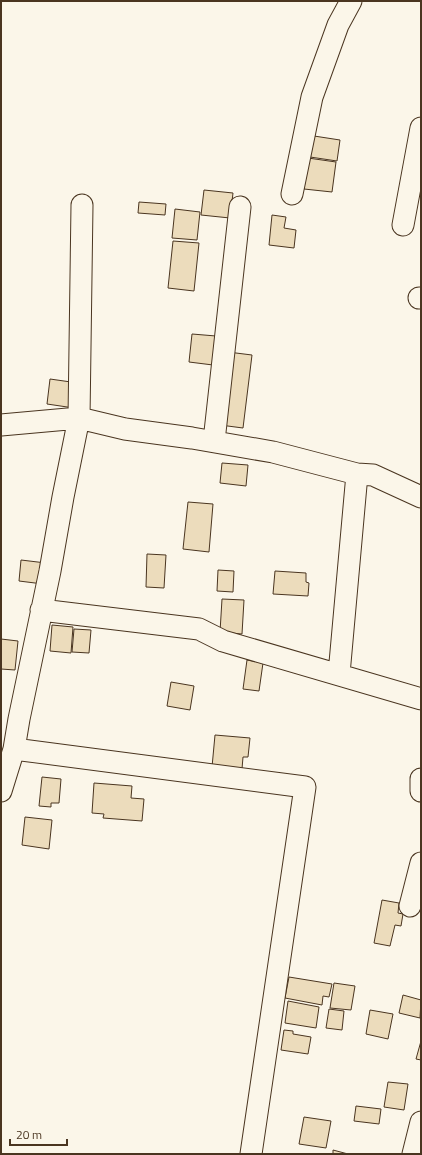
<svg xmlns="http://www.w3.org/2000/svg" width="422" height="1155" viewBox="0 0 422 1155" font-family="'Titillium Web',sans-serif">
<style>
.building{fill:#ecdcbc;stroke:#4a3520}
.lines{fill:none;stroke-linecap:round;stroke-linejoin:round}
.minor-casing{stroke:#4a3520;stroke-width:23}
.minor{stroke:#fbf6e9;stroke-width:21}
</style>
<rect width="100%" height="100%" fill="#fbf6e9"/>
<!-- building -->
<path class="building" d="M314 136 340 140 337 161 310 157Z
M308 158 336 162 332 192 304 189Z
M204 190 233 193 230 218 201 215Z
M139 202 166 204 165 215 138 213Z
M175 209 200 212 197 240 172 238Z
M272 215 286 217 284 228 296 230 294 248 269 245Z
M173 241 199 243 194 291 168 288Z
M192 334 216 336 213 365 189 362Z
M228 352 252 355 243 428 220 425Z
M50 379 78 383 74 408 47 404Z
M222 463 248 465 246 486 220 483Z
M188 502 213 504 209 552 183 549Z
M147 554 166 555 164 588 146 587Z
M21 560 46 563 43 584 19 581Z
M218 570 234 571 233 592 217 591Z
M275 571 306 573V582L309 583 308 596 273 594Z
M222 599 244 600 242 634 220 632Z
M52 625 73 627 71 653 50 651Z
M74 629 91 630 89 653 72 652Z
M1 639 18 641 15 670 1 669Z
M247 660 263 663 259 691 243 689Z
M171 682 194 686 190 710 167 706Z
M215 735 250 738 248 757H243L242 769 212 767Z
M42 777 61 779 59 803H51V807L39 806Z
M94 783 132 786 131 798 144 799 142 821 103 818 104 814 92 813Z
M25 817 52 820 49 849 22 845Z
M382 900 399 903 398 913 403 914 401 926 395 925 390 946 374 943Z
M289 977 332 984 329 997 323 996 322 1005 285 998Z
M334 983 355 986 351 1010 330 1008Z
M403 995 421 1000 420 1018 399 1013Z
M288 1001 319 1007 316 1028 285 1023Z
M329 1009 344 1011 342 1030 326 1028Z
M370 1010 393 1014 388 1039 366 1034Z
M284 1030 293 1031V1034L311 1037 308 1054 281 1050Z
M421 1041V1060L416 1059Z
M388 1082 408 1084 404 1110 384 1107Z
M356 1106 381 1109 379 1124 354 1121Z
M304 1117 331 1121 326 1148 299 1144Z
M333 1150 348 1154H333Z"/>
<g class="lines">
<defs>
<path id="minor" d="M292 194 312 97 338 25 351 1
M403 225 421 128
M419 298H421
M1 425 79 418 125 429 192 438 273 452 357 474 373 475 421 497
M214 441 240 207
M41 610 199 629 223 641 421 699
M339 674 357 474
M14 749 305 787 251 1154
M421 779V791
M1 791 14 749 19 719 50 571 63 497 79 418 82 205
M410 906 421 863
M413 1154 421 1122"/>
</defs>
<!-- minor casing -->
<use href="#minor" class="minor-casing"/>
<!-- minor -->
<use href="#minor" class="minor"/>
</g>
<!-- border -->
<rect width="422" height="1155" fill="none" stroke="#4a3520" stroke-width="4"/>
<!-- scale -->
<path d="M10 1139v6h57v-6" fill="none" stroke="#4a3520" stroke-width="2"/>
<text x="16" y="1139" font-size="12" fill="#4a3520" stroke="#fbf6e9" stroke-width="3" paint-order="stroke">20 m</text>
</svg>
